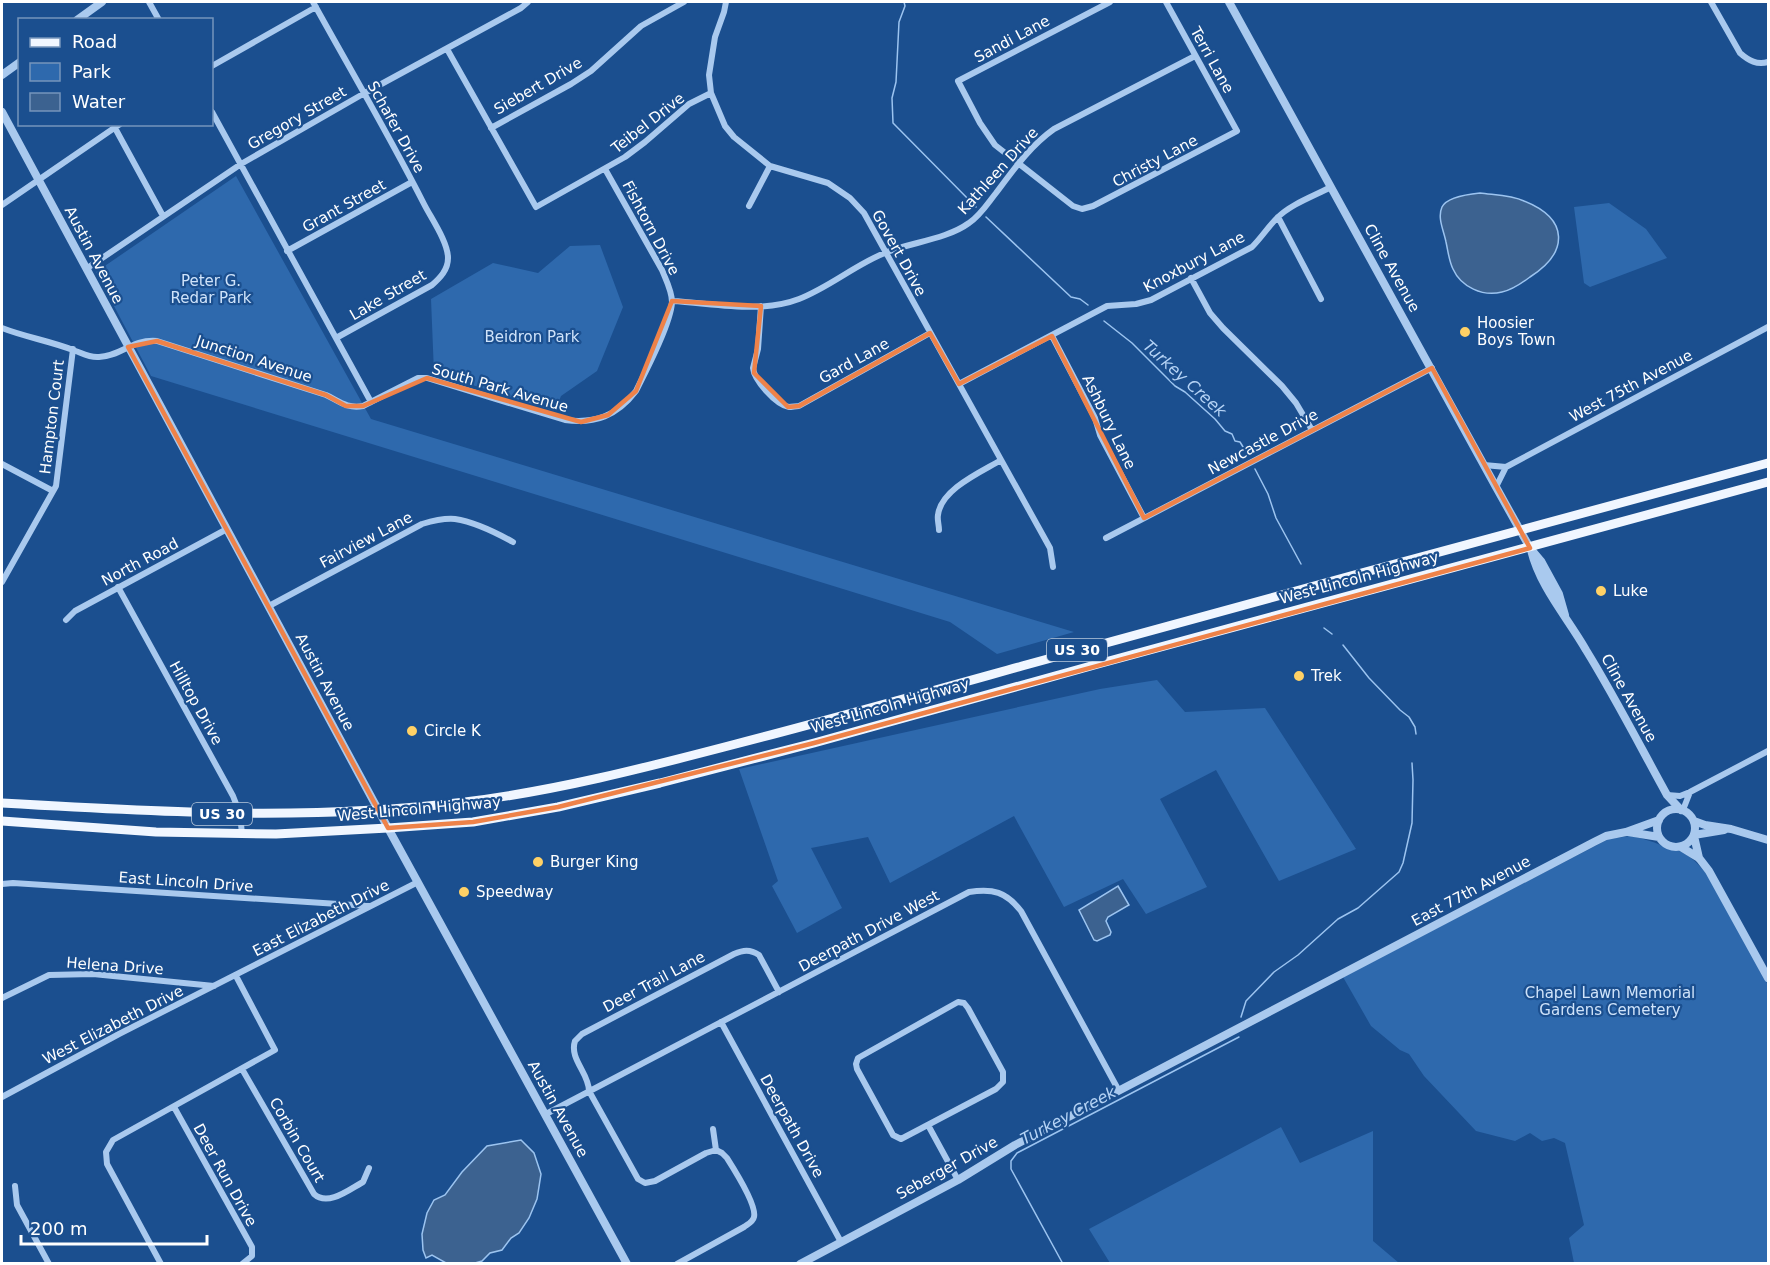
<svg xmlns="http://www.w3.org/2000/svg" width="1770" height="1265" viewBox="0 0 1770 1265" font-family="'DejaVu Sans',sans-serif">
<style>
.green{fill:#2e69ad}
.water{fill:#3c6290;stroke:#9cc4f0;stroke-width:1.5}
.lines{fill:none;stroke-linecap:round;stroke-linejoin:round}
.stream{stroke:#9cc4f0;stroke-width:1.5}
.minor{stroke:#a9c9ee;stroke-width:6}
.tertiary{stroke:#a9c9ee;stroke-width:8}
.primary{stroke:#f0f6ff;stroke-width:9}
.marked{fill:none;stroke:#ee8249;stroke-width:4.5;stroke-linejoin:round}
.poi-dot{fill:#ffd166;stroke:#1b4f8f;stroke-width:2}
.labels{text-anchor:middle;stroke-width:4.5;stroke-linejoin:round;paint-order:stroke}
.shield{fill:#1b4f8f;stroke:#bbcadd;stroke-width:1.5}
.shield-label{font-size:14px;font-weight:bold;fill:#fff}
.street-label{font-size:15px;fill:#fff;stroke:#1b4f8f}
.park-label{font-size:15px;fill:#cfe3fa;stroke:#1b4f8f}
.poi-label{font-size:15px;fill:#fff;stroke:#1b4f8f;text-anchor:start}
.water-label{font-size:16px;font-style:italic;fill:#b5d3f5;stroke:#1b4f8f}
</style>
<rect width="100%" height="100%" fill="#1b4f8f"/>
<!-- green -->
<path class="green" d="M236 176 371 419 1074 632 997 654 950 622 151 376 96 272Z
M1609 203 1646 229 1667 258 1590 287 1584 283 1574 207Z
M600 245 623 307 597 371 561 396 555 411 434 373 431 299 493 263 538 273 570 246Z
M1157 680 1185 712 1265 708 1356 849 1279 881 1216 770 1160 799 1207 887 1146 914 1123 879 1064 907 1014 816 890 883 868 837 811 848 842 908 797 933 772 886 778 881 739 769 1100 689Z
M1630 836C1642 838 1651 841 1663 846 1667 848 1672 848 1677 850 1691 855 1701 867 1710 878L1768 985V1263H1574L1569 1238 1584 1225 1565 1143 1554 1138 1542 1141 1530 1133 1515 1141 1476 1131 1424 1076 1409 1054 1400 1050 1371 1026 1343 977 1601 843 1609 839Z
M1281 1127 1300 1163 1373 1131V1241L1399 1263H1110L1089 1229Z"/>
<!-- water -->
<path class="water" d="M1480 193C1494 195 1511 195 1524 201 1569 219 1569 252 1530 277 1522 283 1512 290 1502 292 1483 297 1461 287 1453 269 1449 261 1448 251 1446 242 1444 231 1437 218 1442 207 1447 197 1470 194 1480 193Z
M1118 886 1129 905 1108 917 1106 921 1111 932 1110 935 1097 941 1094 940 1079 910Z
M521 1140 534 1153 541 1174 537 1199 529 1218 519 1233 511 1238 502 1250 490 1253 482 1261 475 1263H446L432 1255 426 1258 423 1250 422 1234 427 1213 434 1200 445 1195 462 1172 487 1146Z"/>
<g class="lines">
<!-- stream -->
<path class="stream" d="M904 2 905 6 899 22 896 82 892 98 893 123 976 207
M986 217 1071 297 1080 299 1088 305
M1104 321 1132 343 1175 386 1185 392 1215 419 1225 431 1232 434 1235 441 1240 442 1248 455
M1255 469 1268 494 1276 518 1301 564
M1324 628 1332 634
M1343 645 1369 678 1400 710 1409 717 1415 727 1416 734
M1241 1017 1246 1001 1274 972 1298 955 1338 919 1358 908 1399 872 1403 863 1412 823 1413 780 1412 763
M1063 1264 1011 1169V1161L1017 1153 1239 1037"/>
<!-- minor -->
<path class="minor" d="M149 2 159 20
M313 2C350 69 389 135 424 204 431 218 448 242 448 258 448 270 440 278 432 285L336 338
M726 2 724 12 715 37 709 75 711 93 725 126 734 137 770 166 828 183 850 198 864 213 1050 548 1053 567
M1110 2 958 81 980 123 995 145 1073 206 1082 209 1093 206 1237 131 1166 2
M1711 2 1740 53C1749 61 1757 65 1768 62
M447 49 536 207 625 157 645 142 689 104 711 93
M212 66 316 7
M212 112 371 402
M115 128 163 216
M491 128 571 84 591 71 641 26 684 2
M2 205 120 124
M749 206 770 166
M1278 217 1321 299
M287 251 412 182
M86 269 241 164 363 94 521 8 528 2
M1191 278 1210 313 1223 328 1282 386 1296 403 1312 430
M672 301C713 303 760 314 799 299 830 287 856 264 887 252 913 242 947 239 969 223 980 216 988 203 996 193 1014 169 1030 146 1054 129L1195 56
M761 306 758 349 753 368C754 380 776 405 789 407 792 407 796 406 799 406L930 333
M2 328C25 337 50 341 73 350 82 353 89 358 99 357 122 356 131 339 157 341L326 395C339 401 347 409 363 406L418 378H427L565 420C595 424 617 416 636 391 646 371 671 323 672 302 672 291 666 280 662 270L605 169
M1052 336 1095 418 1100 435 1144 518
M959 384 1107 306 1136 304 1151 300 1252 247C1261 238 1268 227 1277 218 1291 204 1314 196 1331 187
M2 464 53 491
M1484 465 1506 467 1768 327
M1496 487 1506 467
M939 530C939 525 937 519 938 515 941 489 981 472 1001 460
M1106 538 1432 368
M2 582 56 486 73 349
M118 587 233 796 240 814 242 834
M269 606 422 524C432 521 444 518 455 519 475 522 495 532 513 542
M66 620 75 611 227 529
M1667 795 1680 796 1690 792 1768 751
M1683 810 1690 792
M2 884 13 883 369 906
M2 998 49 975 93 974 214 986
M958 1002 964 1003 968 1008 1003 1072V1082L996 1089 901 1139 893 1135 857 1069 856 1064 858 1058Z
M721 1022 841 1242
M242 1069 314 1194C328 1207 350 1189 363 1182L369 1168
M2 1097 119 1034 418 882
M174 1107 252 1247V1256L242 1264
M546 1114 969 892C993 888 1006 892 1021 911L1119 1091
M928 1125 958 1180
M713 1129 716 1150
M15 1186 17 1205 49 1264
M161 1264 107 1164 106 1152 113 1140 275 1050 236 976
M677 1264 744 1227C748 1224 753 1222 754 1217 757 1205 734 1169 727 1158L722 1153 716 1150 706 1153 655 1181 645 1183 638 1179 589 1091C589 1073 569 1059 575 1041L582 1034 734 954C743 950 750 949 759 955L779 992"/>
<!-- tertiary -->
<path class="tertiary" d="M1229 2 1496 487 1530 548 1541 561 1559 594 1565 615
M77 20 102 2
M2 75 20 62
M2 112 388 828 627 1264
M1531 550C1540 587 1567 617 1586 650 1615 697 1640 746 1667 795L1681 810
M1657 828a19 19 0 1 1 38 0a19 19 0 1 1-38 0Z
M1694 821 1705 825 1731 829 1768 840
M1628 832 1659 837
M1694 835 1724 830
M1694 836 1699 858
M1681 847 1699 858 1709 871 1768 978
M800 1264 958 1180 1015 1145 1594 842 1606 836 1626 832 1659 820"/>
<!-- primary -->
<path class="primary" d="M2 803C156 812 311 821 465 802 555 791 644 768 732 745 829 720 925 693 1022 666 1270 597 1520 531 1768 463
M2 821 156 832 276 834 388 828 473 822 558 807 660 783 814 743 1098 664 1768 482"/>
</g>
<!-- marked area -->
<path class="marked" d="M672 301 761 306 754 373 788 407 799 406 930 333 959 384 1052 336 1144 518 1432 368 1530 548 814 743 558 807 473 822 388 828 128 347 157 341 326 395 346 406H363L427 378 581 422 608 415 636 391Z"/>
<!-- markers -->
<g class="poi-dot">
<circle cx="1465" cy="332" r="6"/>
<circle cx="1601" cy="591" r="6"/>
<circle cx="1299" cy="676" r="6"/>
<circle cx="412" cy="731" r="6"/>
<circle cx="538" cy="862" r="6"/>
<circle cx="464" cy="892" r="6"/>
</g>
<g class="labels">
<!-- shield labels -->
<g class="shield">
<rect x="1047" y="639" width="60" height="22" rx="4.5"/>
<rect x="192" y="803" width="60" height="22" rx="4.5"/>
</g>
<g class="shield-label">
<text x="1077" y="655">US 30</text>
<text x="222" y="819">US 30</text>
</g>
<!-- street labels -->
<g class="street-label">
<text transform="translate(1012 39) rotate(-28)" y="5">Sandi Lane</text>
<text transform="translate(1212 60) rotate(61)" y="5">Terri Lane</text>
<text transform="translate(538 86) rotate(-30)" y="5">Siebert Drive</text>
<text transform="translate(297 118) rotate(-30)" y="5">Gregory Street</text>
<text transform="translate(648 123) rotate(-38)" y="5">Teibel Drive</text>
<text transform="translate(396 127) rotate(61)" y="5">Schafer Drive</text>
<text transform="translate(1155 161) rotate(-28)" y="5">Christy Lane</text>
<text transform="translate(998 171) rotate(-48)" y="5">Kathleen Drive</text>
<text transform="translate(344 206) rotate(-29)" y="5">Grant Street</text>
<text transform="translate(651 228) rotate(62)" y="5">Fishtorn Drive</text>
<text transform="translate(899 253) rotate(61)" y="5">Govert Drive</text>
<text transform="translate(94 255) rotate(62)" y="5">Austin Avenue</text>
<text transform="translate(1194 262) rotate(-28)" y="5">Knoxbury Lane</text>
<text transform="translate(1392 268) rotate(61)" y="5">Cline Avenue</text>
<text transform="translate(388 295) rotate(-30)" y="5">Lake Street</text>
<text transform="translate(254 359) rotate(18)" y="5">Junction Avenue</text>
<text transform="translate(854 361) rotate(-29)" y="5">Gard Lane</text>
<text transform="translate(1631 386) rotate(-28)" y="5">West 75th Avenue</text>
<text transform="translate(500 388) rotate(16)" y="5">South Park Avenue</text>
<text transform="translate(52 417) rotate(-83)" y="5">Hampton Court</text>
<text transform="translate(1109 422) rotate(64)" y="5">Ashbury Lane</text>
<text transform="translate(1263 442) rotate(-28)" y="5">Newcastle Drive</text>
<text transform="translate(366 540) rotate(-28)" y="5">Fairview Lane</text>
<text transform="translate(140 562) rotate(-28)" y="5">North Road</text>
<text transform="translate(1359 578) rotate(-15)" y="5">West Lincoln Highway</text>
<text transform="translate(325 682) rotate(62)" y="5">Austin Avenue</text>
<text transform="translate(1629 698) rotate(61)" y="5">Cline Avenue</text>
<text transform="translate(196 703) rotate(61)" y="5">Hilltop Drive</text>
<text transform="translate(890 706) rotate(-16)" y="5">West Lincoln Highway</text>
<text transform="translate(419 809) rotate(-5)" y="5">West Lincoln Highway</text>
<text transform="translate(186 882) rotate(4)" y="5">East Lincoln Drive</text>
<text transform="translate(1471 891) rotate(-28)" y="5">East 77th Avenue</text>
<text transform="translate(321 918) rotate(-27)" y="5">East Elizabeth Drive</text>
<text transform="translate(869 931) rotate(-28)" y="5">Deerpath Drive West</text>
<text transform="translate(115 966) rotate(4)" y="5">Helena Drive</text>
<text transform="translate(654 982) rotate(-28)" y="5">Deer Trail Lane</text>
<text transform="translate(113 1025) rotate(-27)" y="5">West Elizabeth Drive</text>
<text transform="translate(558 1109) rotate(61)" y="5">Austin Avenue</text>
<text transform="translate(792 1126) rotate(61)" y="5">Deerpath Drive</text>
<text transform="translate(297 1140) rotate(60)" y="5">Corbin Court</text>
<text transform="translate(947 1168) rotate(-29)" y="5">Seberger Drive</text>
<text transform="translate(225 1175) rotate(61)" y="5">Deer Run Drive</text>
</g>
<!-- park labels -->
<g class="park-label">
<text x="211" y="286">Peter G.<tspan x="211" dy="17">Redar Park</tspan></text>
<text x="532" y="342">Beidron Park</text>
<text x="1610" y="998">Chapel Lawn Memorial<tspan x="1610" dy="17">Gardens Cemetery</tspan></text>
</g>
<!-- poi labels -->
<g class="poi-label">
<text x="1477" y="328">Hoosier<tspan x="1477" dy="17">Boys Town</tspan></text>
<text x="1613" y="596">Luke</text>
<text x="1311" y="681">Trek</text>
<text x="424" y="736">Circle K</text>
<text x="550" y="867">Burger King</text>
<text x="476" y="897">Speedway</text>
</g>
<!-- water labels -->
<g class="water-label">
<text transform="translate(1185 378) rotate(42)" y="6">Turkey Creek</text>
<text transform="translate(1068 1115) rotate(-28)" y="6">Turkey Creek</text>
</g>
</g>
<!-- border -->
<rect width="1770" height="1265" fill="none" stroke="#ffffff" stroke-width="6"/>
<!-- legend -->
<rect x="18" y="18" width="195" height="108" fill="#1b4f8f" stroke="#7695bc" stroke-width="1.5"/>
<rect x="30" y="38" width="30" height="9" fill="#f0f6ff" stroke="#7695bc" stroke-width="1.5"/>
<text x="72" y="48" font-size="18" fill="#ffffff">Road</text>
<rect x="30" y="63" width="30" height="18" fill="#2e69ad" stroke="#7695bc" stroke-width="1.5"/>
<text x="72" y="78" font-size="18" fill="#ffffff">Park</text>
<rect x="30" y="93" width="30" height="18" fill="#3c6290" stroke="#7695bc" stroke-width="1.5"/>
<text x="72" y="108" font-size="18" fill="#ffffff">Water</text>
<!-- scale -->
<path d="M21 1235v9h186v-9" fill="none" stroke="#ffffff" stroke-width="3"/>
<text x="30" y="1235" font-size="18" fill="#ffffff" stroke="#1b4f8f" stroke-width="4.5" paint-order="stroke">200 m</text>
</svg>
